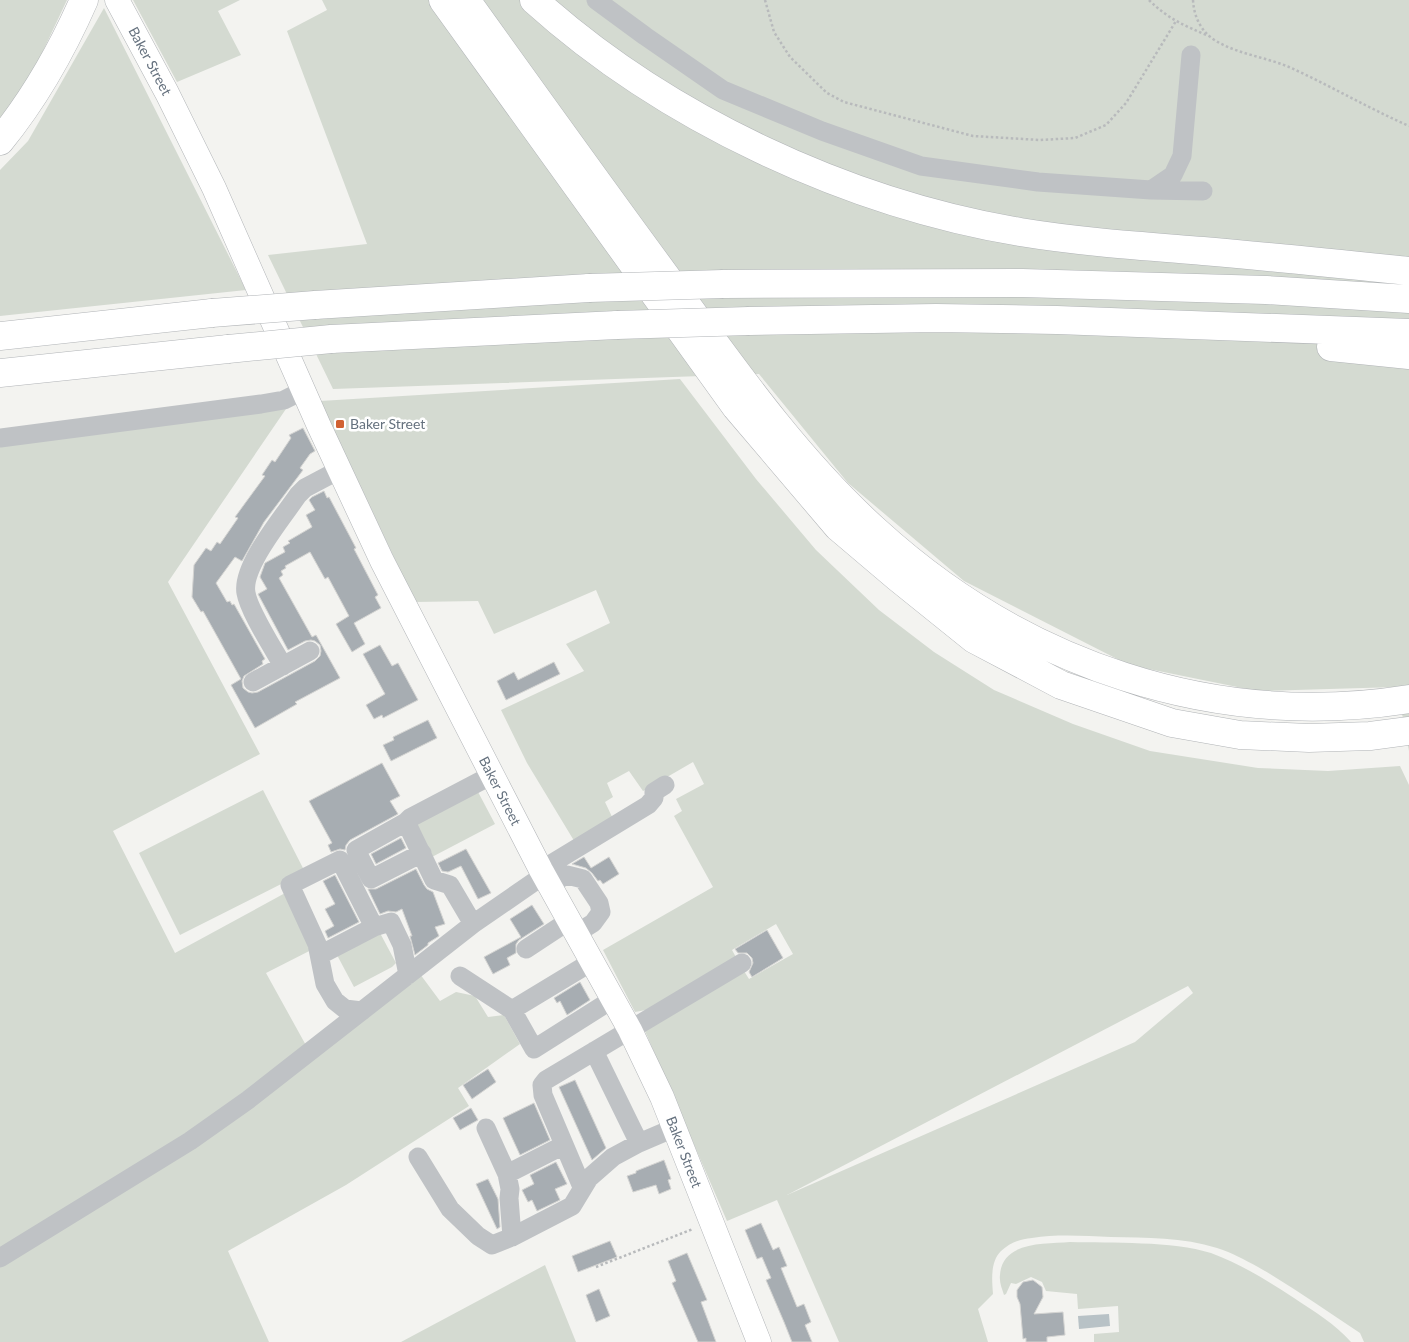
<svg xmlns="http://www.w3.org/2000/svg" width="1409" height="1342" viewBox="0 0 1409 1342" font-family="Lato,sans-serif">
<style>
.green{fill:#d4dad1;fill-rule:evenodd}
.water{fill:#b8c2c6}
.building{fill:#a7adb2;stroke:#d4d4d2}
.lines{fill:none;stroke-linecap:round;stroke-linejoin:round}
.major-casing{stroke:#b2b5b8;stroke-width:25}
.highway-casing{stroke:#b1b4b7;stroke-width:29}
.path{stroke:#b8babc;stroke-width:2.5;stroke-dasharray:2.5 2.5;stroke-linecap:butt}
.minor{stroke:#bfc2c5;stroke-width:19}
.major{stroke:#fff;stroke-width:24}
.highway{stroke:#fff;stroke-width:28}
.highway-bridge-casing{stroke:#b1b4b7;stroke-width:29;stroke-linecap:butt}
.highway-bridge{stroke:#fff;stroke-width:28}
.poi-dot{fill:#d16132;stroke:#fff;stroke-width:2}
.labels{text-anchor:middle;stroke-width:5;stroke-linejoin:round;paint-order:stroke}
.street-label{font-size:14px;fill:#65717e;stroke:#fff}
.poi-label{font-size:14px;fill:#65717e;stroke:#fff;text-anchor:start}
</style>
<rect width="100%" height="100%" fill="#f3f3f0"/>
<!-- green -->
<path class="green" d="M0 0H67L27 85 0 120Z
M133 0H240L218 11 241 55 177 82Z
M322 0H1409V751L1397 687 1257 691 1129 665 964 581 848 483 759 374 333 389 268 255 367 244 287 31 327 10Z
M104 8 246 290 0 316V170L28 141Z
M680 379 756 479 816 550 879 610 934 652 994 690 1073 724 1150 751 1258 768 1328 771 1400 766 1409 785V1342H1364L1360 1333C1326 1311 1293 1287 1258 1267 1245 1260 1231 1252 1217 1248 1183 1237 1146 1238 1111 1237 1085 1236 1057 1234 1032 1238 1020 1239 1010 1243 1001 1251 990 1262 992 1280 993 1294L978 1309 988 1342H839L777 1200 727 1221 645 1031 744 971 749 979 793 954 776 924 732 950 737 959 651 1009 635 1012 603 950 713 887 674 816 682 811 676 799 704 784 693 762 643 791 629 771 607 783 613 797 605 802 614 821 576 844 527 763 501 710 584 671 566 644 610 623 596 590 494 634 478 601 415 602 320 401ZM1188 986 1193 993 1135 1042 787 1195Z
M288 406 168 582 260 754 113 831 175 953 298 886 325 943 266 973 313 1058 420 974 440 1001 456 992 475 996 488 1017 504 1015 520 1044 458 1088 469 1106 346 1185 228 1251 269 1342H0V438Z
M263 790 305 872 180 935 139 853Z
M477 790 495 824 430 858 412 823Z
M380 933 396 963 392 967 354 987 337 955Z
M1070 1242C1112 1243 1172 1241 1211 1253 1241 1264 1268 1281 1294 1298 1315 1312 1335 1324 1351 1342H1094V1334L1119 1332 1118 1306 1078 1309 1077 1294 1046 1291 1042 1282 1031 1277 1016 1284 1011 1283 1006 1294 1004 1295C1002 1289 999 1282 1000 1275 1002 1241 1045 1244 1070 1242Z
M545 1265 576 1342H401Z"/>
<!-- water -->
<path class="water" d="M1109 1314 1110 1326 1079 1329 1078 1316Z"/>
<!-- building -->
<path class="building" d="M303 428 315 451 310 454 300 468 303 470 264 522 242 561 235 557 216 583 227 602 230 601 232 605 234 604 265 659 262 661 263 664 244 676 242 681 243 688 248 692 252 693 258 692 315 661 320 656 321 651 320 645 315 641 311 640 305 641 288 650 258 594 267 589 260 577 265 563 285 552 283 547 290 543 288 541 312 527 306 515 315 510 309 500 312 497 324 491 327 498 329 497 356 548 354 549 378 595 375 597 381 608 354 623 365 644 352 652 336 624 349 616 328 577 325 579 310 552 285 566 286 568 281 571 283 575 279 578 312 637 316 635 340 678 295 702 297 704 255 728 231 685 241 679 203 611 201 612 192 597 194 565 206 548 211 551 217 542 220 544 238 518 235 517 265 476 262 475 272 460 275 462 291 438 289 435Z
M380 645 392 666 398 663 418 700 383 718 382 715 374 719 366 705 385 694 363 654Z
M554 662 560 674 506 700 497 681 514 672 518 680Z
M428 720 437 738 391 761 383 745 394 740 393 737Z
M382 763 400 796 390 801 398 814 350 840 346 845 345 850 340 849 331 852 328 845 332 843 309 801Z
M401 838 406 848 376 864 371 854Z
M466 849 491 893 478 899 461 866 448 872 442 871 438 863Z
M584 857 591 868 609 857 619 874 603 884 600 880 598 881 592 873 586 868 572 864Z
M416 869 424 885 427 889 433 892 445 924 435 927 439 936 428 943V945L415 955 410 936H412L402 909 396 912 388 911 380 914 368 889H376Z
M335 875 359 922 328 938 325 931 334 926 325 909 335 904 323 881Z
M532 905 544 924 519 940 516 944V953L507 958 510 965 493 974 484 957 521 937 510 919Z
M767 930 783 958 752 977 749 972 753 963 752 958 747 953H738L735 949Z
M580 982 590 1000 567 1015 560 1001 557 1003 554 998Z
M488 1069 496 1082 472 1099 463 1085Z
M575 1080 606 1148 592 1160 559 1087Z
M534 1103 550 1140 520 1155 503 1118Z
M471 1108 478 1120 460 1130 453 1118Z
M664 1160 671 1179 668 1180 671 1189 659 1194 656 1185 633 1192 627 1176 636 1173V1171Z
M556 1162 567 1184 555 1189 560 1200 537 1211 532 1200 528 1202 522 1190 534 1184 530 1175Z
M488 1179 498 1199 500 1227 497 1229 476 1184Z
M761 1223 773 1250 779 1247 787 1266 781 1268 797 1307 804 1304 811 1322 805 1325 812 1342H792L784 1322 766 1280 771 1278 762 1257 757 1259 745 1230Z
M610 1241 617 1257 578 1272 572 1256Z
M687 1253 707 1300 701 1302 716 1342H698L672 1283 676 1281 668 1261Z
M1033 1280 1042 1287 1043 1297 1034 1314 1063 1312 1065 1335 1047 1337V1342H1026V1338L1023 1339 1020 1304 1017 1297V1290L1023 1282Z
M599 1289 610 1316 596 1322 586 1295Z"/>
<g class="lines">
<defs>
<path id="major" d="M117 0 167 93 214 188 319 426 382 561 541 870 630 1030 662 1097 759 1342"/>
<path id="highway" d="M443 0 736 407 838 527 897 577 974 639 1061 685 1172 723 1240 735 1309 738 1370 736 1409 731
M466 0C532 92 598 184 665 275 730 364 794 457 876 531 1022 664 1213 730 1409 699
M534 0C665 118 847 203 1020 232 1081 242 1142 246 1203 251 1272 257 1340 264 1409 271
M0 141C35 98 62 50 84 0
M723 284 1022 283 1266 290 1409 299
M315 305 589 288
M749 321 936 318 1057 320 1409 333
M0 336 212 313
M331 339 617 325
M1331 347 1409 355
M0 373 228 349"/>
</defs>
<!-- major casing -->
<use href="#major" class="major-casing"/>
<!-- highway casing -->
<use href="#highway" class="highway-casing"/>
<!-- path -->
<path class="path" d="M765 0 774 32 790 57 827 93 844 102 973 136 1040 140 1075 138 1106 125 1126 103 1176 21
M1149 0C1168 19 1185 26 1209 36
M1193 0C1194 17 1201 32 1216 41 1238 54 1265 57 1289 67 1329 85 1368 108 1409 126
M596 1267 693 1229"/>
<!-- minor -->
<path class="minor" d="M596 0 645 36 723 90 822 131 921 166 1038 182 1151 190 1203 191
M1151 190 1173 175 1182 156 1191 55
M0 438 261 404 284 400 304 390
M283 666C273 648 249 611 246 593 241 567 283 517 298 495L305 488 339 470
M253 682 310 651
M406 822 410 818 492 775
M422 853 371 879 356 850 406 822 434 880 450 885 473 924
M541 870 648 805 654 798V792L665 785
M549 884 567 875 583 879 599 903 601 912 593 923 577 933
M526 949 570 920
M320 955 374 927
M593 961 512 1010 534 1049 613 999
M460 976 512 1010
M362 1011 345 1009 335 1001 325 984 317 944 290 885 340 860 374 927 391 922 402 945 408 975
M594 1051 639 1143
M486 1128 507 1174
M418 1157 450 1209 478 1236 492 1245 512 1237 572 1206 589 1178 613 1157 639 1143 674 1128
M582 1187 543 1095 542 1085 546 1080 742 963
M512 1237 509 1198 510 1189 507 1174 564 1145
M0 1258 190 1141 248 1100 473 924 544 875"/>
<!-- major -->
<use href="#major" class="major"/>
<!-- highway -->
<use href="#highway" class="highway"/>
<defs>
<path id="highway-bridge" d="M589 288 723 284
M212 313 315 305
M617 325 749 321
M228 349 331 339"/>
</defs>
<!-- highway-bridge casing -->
<use href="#highway-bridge" class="highway-bridge-casing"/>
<!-- highway-bridge -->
<use href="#highway-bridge" class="highway-bridge"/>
</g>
<!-- markers -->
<rect class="poi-dot" x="335" y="419" width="10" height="10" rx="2.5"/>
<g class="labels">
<!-- street labels -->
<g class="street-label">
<text transform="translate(150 61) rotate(62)" y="5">Baker Street</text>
<text transform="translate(500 791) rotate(63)" y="5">Baker Street</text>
<text transform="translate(684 1152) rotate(69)" y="5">Baker Street</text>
</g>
<!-- poi labels -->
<g class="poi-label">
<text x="350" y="429">Baker Street</text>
</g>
</g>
</svg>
